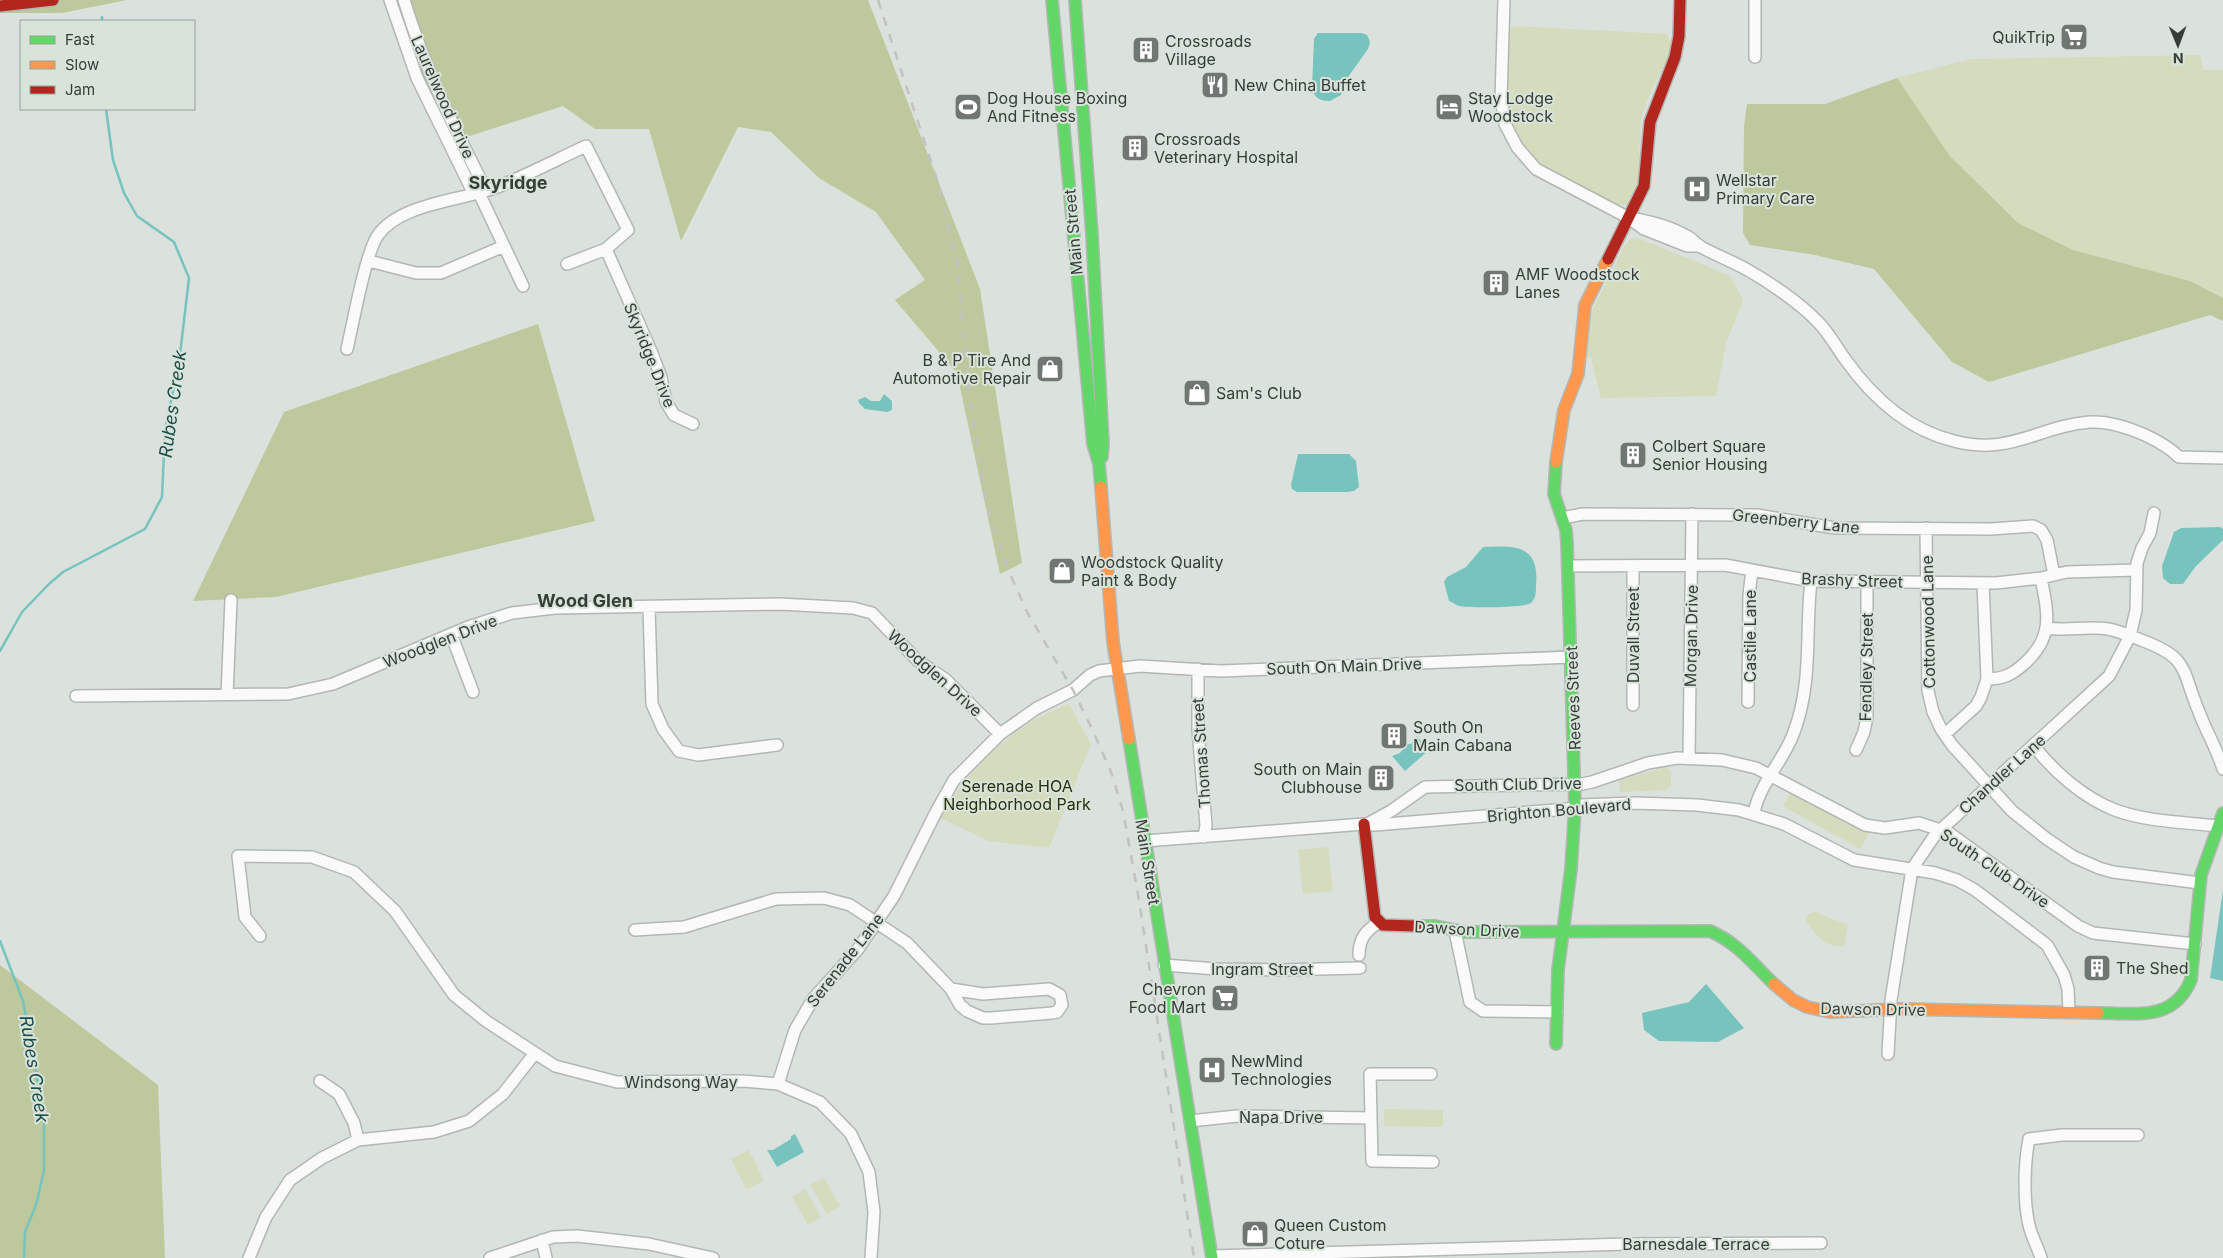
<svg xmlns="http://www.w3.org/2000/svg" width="2223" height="1258" viewBox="0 0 2223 1258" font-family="Inter,sans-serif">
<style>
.green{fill:#d4dcbd}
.forest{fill:#bec89d}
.water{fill:#76c4bd}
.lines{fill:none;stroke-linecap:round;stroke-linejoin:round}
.stream{stroke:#76c4bd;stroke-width:2.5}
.street-casing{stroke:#b3b7b4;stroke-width:14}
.fast-casing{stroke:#b3b7b4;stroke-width:14}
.slow-casing{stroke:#b3b7b4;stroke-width:14}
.jam-casing{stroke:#b3b7b4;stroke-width:14}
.street{stroke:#fafafa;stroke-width:11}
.fast{stroke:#63d668;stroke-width:11}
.slow{stroke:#ff974d;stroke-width:11}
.jam{stroke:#b3261e;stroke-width:11}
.rail{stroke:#c1c2c1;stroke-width:2.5;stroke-dasharray:9 9;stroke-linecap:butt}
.labels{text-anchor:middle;stroke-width:4;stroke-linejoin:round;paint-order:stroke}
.poi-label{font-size:16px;fill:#373c39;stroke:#d8e4da;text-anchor:start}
.street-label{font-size:16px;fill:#373c39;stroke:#d8e4da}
.park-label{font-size:16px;fill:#292e0d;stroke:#d8e4da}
.neighbourhood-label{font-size:18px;font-weight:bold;fill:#343e36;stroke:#d8e4da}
.water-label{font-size:18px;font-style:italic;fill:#1c4c49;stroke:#d8e4da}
</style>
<rect width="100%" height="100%" fill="#dbe1dc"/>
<!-- green -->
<path class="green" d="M1514 26 1667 34 1671 44 1666 63 1651 91 1641 118 1638 183 1627 205H1620C1580 186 1521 167 1510 118 1504 90 1509 59 1509 30Z
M2200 55 2203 70H2223V298L2190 281 2073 250 2018 223 1950 156 1897 78 1971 59Z
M1638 238 1730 276 1743 300 1726 343 1716 396 1601 398 1591 358 1587 357V332L1593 309 1624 246 1631 239Z
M1069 704 1091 744 1049 848 989 841 941 818C962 780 991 748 1028 724 1041 715 1056 710 1069 704Z
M1666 767 1671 772V785L1666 790 1620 792 1619 781 1624 779Z
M1791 792 1857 829 1869 833 1860 849 1783 806Z
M1328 847 1333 891 1303 894 1298 850Z
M1815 912 1848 925 1844 946C1826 949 1814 933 1805 920L1809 914Z
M1384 1109 1443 1110V1127L1384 1126Z
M749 1150 764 1181 746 1189 731 1159Z
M824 1178 840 1206 827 1214 810 1185Z
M805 1189 821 1217 808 1225 792 1197Z"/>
<!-- forest -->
<path class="forest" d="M0 0H127L62 13H0Z
M397 0H868L980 289 1022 563 1000 574 957 373 895 300 925 280 876 212 819 178 771 132 738 127 681 241 649 129H595L563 106 448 143Z
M1897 78 1950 156 2018 223 2073 250 2190 281 2223 298V321L2210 315 1989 382 1952 362 1874 269 1815 255 1750 245 1743 233 1744 126 1747 104H1825Z
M538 324 595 521 276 597 193 601 284 412Z
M0 965 158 1085 165 1258H0Z"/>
<!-- water -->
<path class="water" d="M1318 33H1361L1367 35 1370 42 1368 49 1348 77 1341 95 1330 101C1320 101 1314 98 1312 88L1314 39Z
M884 394 892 401V410L887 412 865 409 859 403 858 400 865 397 871 401H880Z
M1298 454H1349L1356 461 1359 487 1354 491 1347 492H1297L1292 489 1291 485Z
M2220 527 2223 529V540L2196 566 2183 584H2170L2163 578 2162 566 2174 532 2181 528Z
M1483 547C1514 546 1540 544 1536 585 1536 591 1536 599 1531 603 1524 608 1468 608 1459 606 1456 605 1452 602 1449 601L1444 582 1447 577 1466 567Z
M1417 736 1429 750 1405 771 1392 756 1400 753 1407 744H1411Z
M2223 890V981L2210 978Z
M1706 984 1744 1028 1718 1042 1659 1041 1644 1030 1642 1013 1689 1002Z
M795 1134 804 1152 777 1167 767 1150H773L791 1139V1136Z"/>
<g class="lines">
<!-- stream -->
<path class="stream" d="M102 17V21
M0 651 22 612 49 584 63 572 145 529 162 497 165 430 179 363 189 278 174 242 137 216 124 193 113 160 106 109
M0 941 23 1001 44 1116V1171L36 1205 25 1232 24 1258"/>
<defs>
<path id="street" d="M390 0 417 78 471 188 479 193 523 286
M404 0C424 66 451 122 483 184L479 193
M1504 0 1501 98 1505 124 1517 147 1536 169 1629 218 1644 229 1687 246H1700
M1755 57V0
M1629 218C1649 221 1672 227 1690 238 1694 241 1697 245 1701 247 1716 255 1731 261 1746 269 1769 282 1800 303 1818 322 1829 333 1836 347 1845 359 1872 397 1908 430 1954 441 2010 456 2039 426 2090 422 2109 421 2127 427 2145 435 2158 441 2169 447 2179 457L2223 458
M606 249 651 351 661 377 666 402 674 415 693 424
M369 261 416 273H441L504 246
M347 349C353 324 365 254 378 235 402 202 464 201 500 186 529 174 558 159 586 146L628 230 606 249 567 264
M1562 518 1583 514 1743 515H1757L1835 528 1991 529 2033 526 2041 530 2047 540 2054 575
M1926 528 1928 691 1933 712 1941 729 1952 745 2012 811 2047 839 2074 857 2099 868 2113 872 2200 883
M1569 566 1725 565 1811 581 1996 583 2041 578 2067 572 2137 570
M649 608 652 704 663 729 679 751 698 755 777 745
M2047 628C2067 631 2088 626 2108 629 2119 631 2130 636 2141 640 2190 658 2181 669 2199 712 2206 731 2217 749 2223 769
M451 634 473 692
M1198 669V729L1206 825 1204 837
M1987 679C2004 679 2013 674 2025 663 2054 637 2048 613 2041 578
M227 695 231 600
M76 696 288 694 333 684 468 627 512 613 555 608 780 604 853 608 872 613 918 661 945 679 1000 734
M1748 702 1749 595 1752 570
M1633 705V566
M1945 734 1976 706 1981 697 1987 679 1983 583
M2034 746C2054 772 2084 798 2115 810 2147 822 2185 822 2218 826
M1856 750 1864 732 1867 717V582
M1689 757 1692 514
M1754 813C1760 782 1784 761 1794 732 1813 681 1805 632 1811 581
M1369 823 1391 811 1425 787 1582 784 1592 782 1648 763 1677 758 1722 760 1756 768 1865 825 1885 828 1919 823 1949 833 2078 926 2093 933 2195 944
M1145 841 1364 824 1375 825 1567 809 1582 805 1634 803 1697 805 1739 810 1784 824 1854 860 1935 873 1957 880 1975 890 2047 945 2064 975 2068 989 2069 1012
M635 930 684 927 776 899 824 898 850 905 907 943 951 989 960 1005 967 1011 983 1018H991L1052 1013 1057 1012 1062 1005 1060 995 1049 989 983 994 951 989
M1455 931 1470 1002 1483 1011 1557 1012
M260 936 245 917 238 856 312 857 354 872 395 911 454 995 486 1021 555 1066 617 1082 743 1081 778 1084 820 1102 851 1134 869 1172 874 1212 871 1258
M1359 955C1359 938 1366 931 1379 922
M1164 965 1217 969 1280 970 1360 968
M1888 1054 1891 1000 1912 869 1935 835 2109 676 2130 636 2136 610 2137 563 2142 548 2150 533 2154 513
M1431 1074H1370L1372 1161 1433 1162
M320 1081 339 1094 354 1123 358 1140
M778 1084 795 1030 813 999 858 949 894 896 936 812 954 780 1000 734 1037 708 1073 690 1090 675 1099 671 1140 666 1221 671 1571 657
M1190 1121 1237 1116 1371 1118
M542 1240 546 1258
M1212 1256 1627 1244 1821 1243
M249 1258 266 1217 290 1180 322 1158 358 1140 434 1132 469 1121 503 1094 535 1053
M490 1258 553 1237 577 1236 649 1244 713 1258
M2041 1258C2038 1248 2033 1239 2030 1229 2023 1204 2024 1164 2029 1139L2062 1135H2138"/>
<path id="fast" d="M1052 0 1093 444 1099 464 1101 487
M1075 0 1092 235 1103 443 1102 457
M1556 462 1554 494 1566 530 1567 543 1575 806 1571 869 1558 970 1556 1044
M1129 739 1212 1258
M1416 926H1435L1465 932 1710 931C1739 944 1752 963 1774 984
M2098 1013C2137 1013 2173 1022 2191 980L2201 875 2223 813"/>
<path id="slow" d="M1556 462 1564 410 1578 374 1585 305 1608 259
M1101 487 1113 642 1129 739
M1774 984 1793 1000 1807 1007 1830 1012 1901 1009 2098 1013"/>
<path id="jam" d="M0 6 53 0
M1608 259 1644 186 1650 122 1675 57 1679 36 1680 0
M1364 824 1375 917 1383 925 1416 926"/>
</defs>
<!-- street casing -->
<use href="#street" class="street-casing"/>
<!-- fast casing -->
<use href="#fast" class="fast-casing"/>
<!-- slow casing -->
<use href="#slow" class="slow-casing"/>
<!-- jam casing -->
<use href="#jam" class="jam-casing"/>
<!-- street -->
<use href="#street" class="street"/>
<!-- fast -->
<use href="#fast" class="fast"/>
<!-- slow -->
<use href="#slow" class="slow"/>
<!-- jam -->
<use href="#jam" class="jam"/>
<!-- rail -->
<path class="rail" d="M878 0 937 180 957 263 969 394 983 486 994 530 1011 576 1027 612 1073 690 1093 731 1111 772 1123 811 1138 894 1194 1258"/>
</g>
<!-- icons -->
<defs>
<symbol id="supermarket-square" viewBox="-11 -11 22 22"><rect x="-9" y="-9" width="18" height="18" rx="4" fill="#707672" stroke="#d8e4da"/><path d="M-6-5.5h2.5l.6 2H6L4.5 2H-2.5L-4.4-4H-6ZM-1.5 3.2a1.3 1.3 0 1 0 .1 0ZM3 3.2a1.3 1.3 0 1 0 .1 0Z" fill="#fff"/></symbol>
<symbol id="building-square" viewBox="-11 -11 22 22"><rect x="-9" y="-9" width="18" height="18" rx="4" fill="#707672" stroke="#d8e4da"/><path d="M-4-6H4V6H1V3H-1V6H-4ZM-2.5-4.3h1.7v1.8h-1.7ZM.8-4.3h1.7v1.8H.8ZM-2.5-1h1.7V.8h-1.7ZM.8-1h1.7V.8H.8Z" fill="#fff"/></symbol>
<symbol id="restaurant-square" viewBox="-11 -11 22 22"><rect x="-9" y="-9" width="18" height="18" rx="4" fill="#707672" stroke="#d8e4da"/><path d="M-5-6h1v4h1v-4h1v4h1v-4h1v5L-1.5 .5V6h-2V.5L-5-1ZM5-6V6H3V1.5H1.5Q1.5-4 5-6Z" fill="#fff"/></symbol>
<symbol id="stadium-square" viewBox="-11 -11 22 22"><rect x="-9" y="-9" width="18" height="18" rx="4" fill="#707672" stroke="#d8e4da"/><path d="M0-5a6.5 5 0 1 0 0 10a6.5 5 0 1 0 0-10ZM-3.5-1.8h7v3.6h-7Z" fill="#fff"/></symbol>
<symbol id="hotel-square" viewBox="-11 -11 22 22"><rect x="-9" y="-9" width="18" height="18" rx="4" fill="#707672" stroke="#d8e4da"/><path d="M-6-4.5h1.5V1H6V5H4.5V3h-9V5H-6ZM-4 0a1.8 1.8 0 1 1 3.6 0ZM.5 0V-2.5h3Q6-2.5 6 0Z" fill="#fff"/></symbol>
<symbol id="hospital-square" viewBox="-11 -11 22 22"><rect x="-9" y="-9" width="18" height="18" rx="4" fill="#707672" stroke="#d8e4da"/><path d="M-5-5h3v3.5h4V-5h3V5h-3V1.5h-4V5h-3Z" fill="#fff"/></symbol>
<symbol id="shop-square" viewBox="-11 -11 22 22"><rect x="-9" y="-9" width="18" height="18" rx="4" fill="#707672" stroke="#d8e4da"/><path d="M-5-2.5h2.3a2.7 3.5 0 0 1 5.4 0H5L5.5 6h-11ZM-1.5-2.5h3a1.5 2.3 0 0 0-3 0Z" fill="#fff"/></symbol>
</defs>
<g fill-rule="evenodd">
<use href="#supermarket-square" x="2058" y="21" width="32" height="32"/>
<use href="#building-square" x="1130" y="34" width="32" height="32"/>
<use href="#restaurant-square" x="1199" y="69" width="32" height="32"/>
<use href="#stadium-square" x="952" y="91" width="32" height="32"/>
<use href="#hotel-square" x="1433" y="91" width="32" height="32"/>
<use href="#building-square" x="1119" y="132" width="32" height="32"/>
<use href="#hospital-square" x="1681" y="173" width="32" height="32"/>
<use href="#building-square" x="1480" y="267" width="32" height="32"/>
<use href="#shop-square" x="1034" y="353" width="32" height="32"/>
<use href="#shop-square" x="1181" y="377" width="32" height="32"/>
<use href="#building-square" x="1617" y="439" width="32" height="32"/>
<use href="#shop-square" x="1046" y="555" width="32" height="32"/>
<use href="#building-square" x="1378" y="720" width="32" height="32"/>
<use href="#building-square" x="1365" y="762" width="32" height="32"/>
<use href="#building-square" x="2081" y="952" width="32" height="32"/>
<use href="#supermarket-square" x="1209" y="982" width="32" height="32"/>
<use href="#hospital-square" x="1196" y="1054" width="32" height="32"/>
<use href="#shop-square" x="1239" y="1218" width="32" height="32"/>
</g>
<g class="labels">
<!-- poi labels -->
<g class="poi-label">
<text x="2055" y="43" text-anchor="end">QuikTrip</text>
<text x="1165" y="47">Crossroads<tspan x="1165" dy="18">Village</tspan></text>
<text x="1234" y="91">New China Buffet</text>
<text x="987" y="104">Dog House Boxing<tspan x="987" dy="18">And Fitness</tspan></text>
<text x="1468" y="104">Stay Lodge<tspan x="1468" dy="18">Woodstock</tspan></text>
<text x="1154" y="145">Crossroads<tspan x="1154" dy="18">Veterinary Hospital</tspan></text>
<text x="1716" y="186">Wellstar<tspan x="1716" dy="18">Primary Care</tspan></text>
<text x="1515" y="280">AMF Woodstock<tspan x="1515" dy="18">Lanes</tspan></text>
<text x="1031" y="366" text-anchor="end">B &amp; P Tire And<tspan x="1031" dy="18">Automotive Repair</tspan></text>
<text x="1216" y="399">Sam's Club</text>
<text x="1652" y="452">Colbert Square<tspan x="1652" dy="18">Senior Housing</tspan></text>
<text x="1081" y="568">Woodstock Quality<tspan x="1081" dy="18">Paint &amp; Body</tspan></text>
<text x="1413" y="733">South On<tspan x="1413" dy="18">Main Cabana</tspan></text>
<text x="1362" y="775" text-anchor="end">South on Main<tspan x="1362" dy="18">Clubhouse</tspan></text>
<text x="2116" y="974">The Shed</text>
<text x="1206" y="995" text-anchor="end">Chevron<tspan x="1206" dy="18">Food Mart</tspan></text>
<text x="1231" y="1067">NewMind<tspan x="1231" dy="18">Technologies</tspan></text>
<text x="1274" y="1231">Queen Custom<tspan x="1274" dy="18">Coture</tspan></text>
</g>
<!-- street labels -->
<g class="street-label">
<text transform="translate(443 97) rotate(66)" y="6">Laurelwood Drive</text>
<text transform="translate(1073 232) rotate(-95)" y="6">Main Street</text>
<text transform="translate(650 355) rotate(68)" y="6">Skyridge Drive</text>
<text transform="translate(1796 521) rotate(6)" y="6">Greenberry Lane</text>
<text transform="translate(1852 580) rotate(2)" y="6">Brashy Street</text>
<text transform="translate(1928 622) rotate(-91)" y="6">Cottonwood Lane</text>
<text transform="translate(1633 635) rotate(-90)" y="6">Duvall Street</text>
<text transform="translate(1691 636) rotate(-89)" y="6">Morgan Drive</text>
<text transform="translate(1750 636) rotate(-90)" y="6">Castile Lane</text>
<text transform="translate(440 641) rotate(-21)" y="6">Woodglen Drive</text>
<text transform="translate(1344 666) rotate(-2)" y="6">South On Main Drive</text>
<text transform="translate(1866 667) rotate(-89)" y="6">Fendley Street</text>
<text transform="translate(935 673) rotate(42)" y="6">Woodglen Drive</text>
<text transform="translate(1573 698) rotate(-92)" y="6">Reeves Street</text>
<text transform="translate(1201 753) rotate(-94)" y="6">Thomas Street</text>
<text transform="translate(2002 774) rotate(-42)" y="6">Chandler Lane</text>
<text transform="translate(1518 784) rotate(-1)" y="6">South Club Drive</text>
<text transform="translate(1559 810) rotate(-5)" y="6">Brighton Boulevard</text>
<text transform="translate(1148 862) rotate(81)" y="6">Main Street</text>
<text transform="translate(1995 868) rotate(34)" y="6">South Club Drive</text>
<text transform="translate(1467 929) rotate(3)" y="6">Dawson Drive</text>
<text transform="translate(845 960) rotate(-52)" y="6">Serenade Lane</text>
<text x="1262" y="975">Ingram Street</text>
<text transform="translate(1873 1009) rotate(1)" y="6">Dawson Drive</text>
<text x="681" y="1088">Windsong Way</text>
<text x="1281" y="1123">Napa Drive</text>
<text x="1696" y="1250">Barnesdale Terrace</text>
</g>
<!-- park labels -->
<g class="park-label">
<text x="1017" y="792">Serenade HOA<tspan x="1017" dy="18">Neighborhood Park</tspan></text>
</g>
<!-- neighbourhood labels -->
<g class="neighbourhood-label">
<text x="508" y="189">Skyridge</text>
<text x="585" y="607">Wood Glen</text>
</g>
<!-- water labels -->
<g class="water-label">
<text transform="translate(173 404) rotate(-82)" y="6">Rubes Creek</text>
<text transform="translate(34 1069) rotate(81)" y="6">Rubes Creek</text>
</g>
</g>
<!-- legend -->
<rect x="20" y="20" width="175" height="90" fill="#d8e4da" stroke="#98a19a"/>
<rect x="30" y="36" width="25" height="8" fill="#63d668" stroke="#98a19a"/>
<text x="65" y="45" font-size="15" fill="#373c39">Fast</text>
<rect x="30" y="61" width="25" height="8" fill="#ff974d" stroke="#98a19a"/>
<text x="65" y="70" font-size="15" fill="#373c39">Slow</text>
<rect x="30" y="86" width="25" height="8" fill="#b3261e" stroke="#98a19a"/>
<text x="65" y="95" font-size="15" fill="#373c39">Jam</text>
<!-- north arrow -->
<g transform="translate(2178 45) rotate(179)" stroke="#d8e4da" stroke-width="4" paint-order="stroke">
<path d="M0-4L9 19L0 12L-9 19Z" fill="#373c39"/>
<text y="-8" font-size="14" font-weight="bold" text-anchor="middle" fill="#373c39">N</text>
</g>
</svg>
